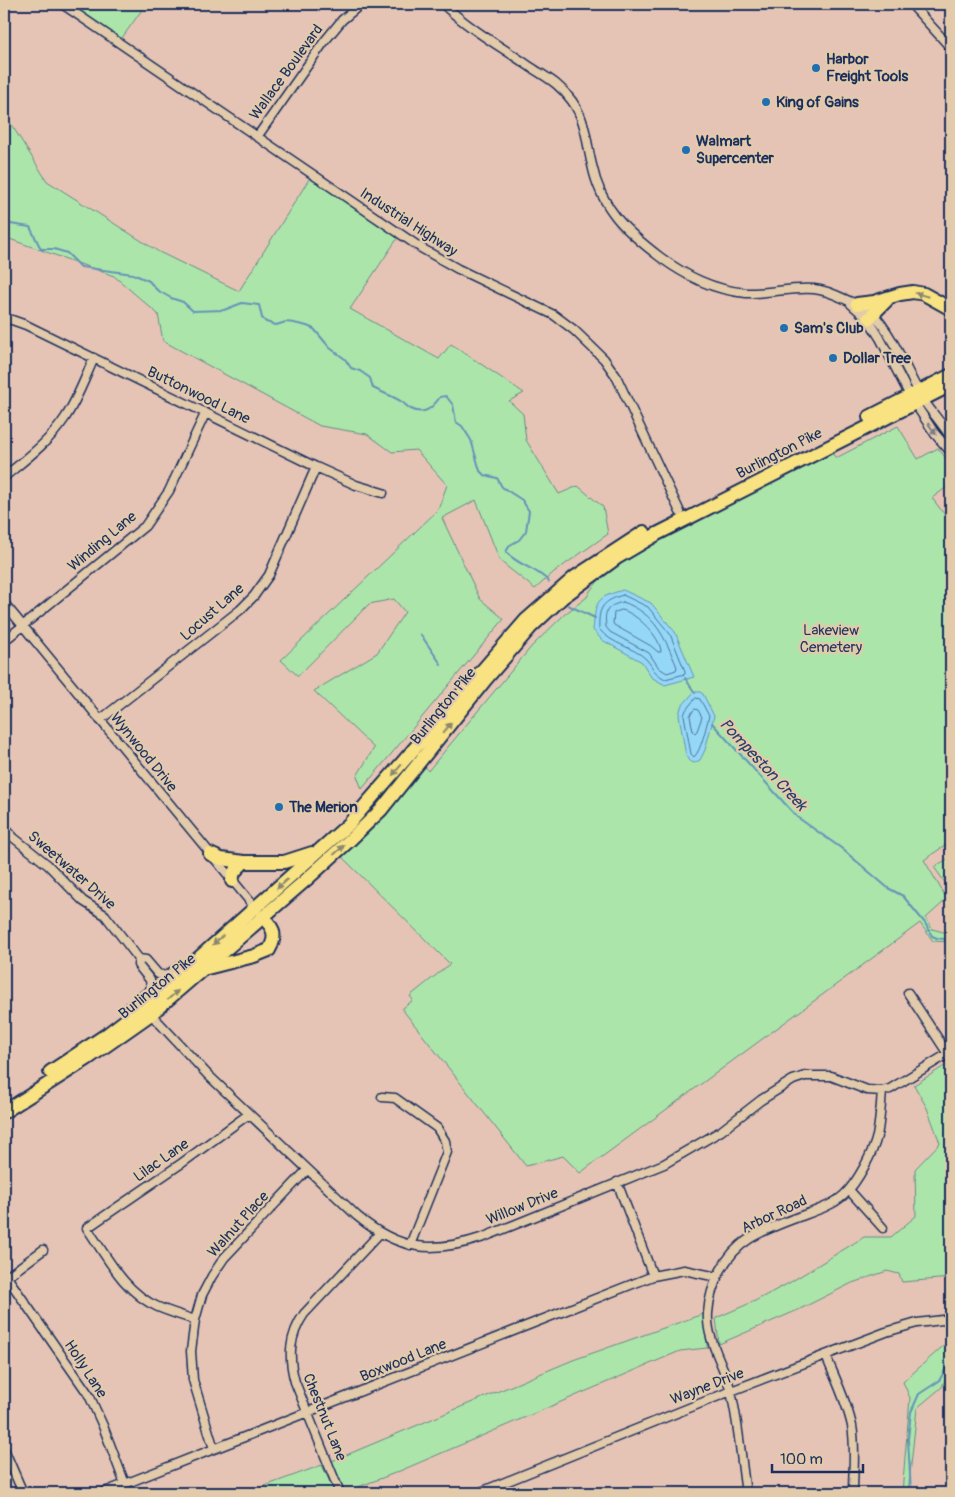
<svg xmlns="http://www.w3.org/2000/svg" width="955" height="1497" viewBox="0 0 955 1497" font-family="Pangolin,sans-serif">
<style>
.green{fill:#ace5aa;stroke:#648a84}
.water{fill:#95d7f6;stroke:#6494b9}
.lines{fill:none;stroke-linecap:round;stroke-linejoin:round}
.shore{stroke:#4c729b;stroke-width:1}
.stream{stroke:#6494b9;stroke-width:2}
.minor-casing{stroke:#1b2f5e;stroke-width:11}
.trunk-casing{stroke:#1b2f5e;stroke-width:16}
.minor{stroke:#e2caab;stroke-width:8}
.trunk{stroke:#f8e281;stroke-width:12}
.oneway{fill:#8a8870}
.oneway2{fill:#7e7c84}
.poi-dot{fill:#1f6fb2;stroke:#e2caab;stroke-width:2}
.labels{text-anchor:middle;stroke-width:4.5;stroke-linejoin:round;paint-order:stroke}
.poi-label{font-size:15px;font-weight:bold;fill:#1b2f5e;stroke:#e2caab;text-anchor:start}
.street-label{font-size:15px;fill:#1b2f5e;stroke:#e2caab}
.park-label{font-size:15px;fill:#223862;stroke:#e2caab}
.water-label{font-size:16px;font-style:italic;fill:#27406d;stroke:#e2caab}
</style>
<rect width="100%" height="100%" fill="#e6c4b5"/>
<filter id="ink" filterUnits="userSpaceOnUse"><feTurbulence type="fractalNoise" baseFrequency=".02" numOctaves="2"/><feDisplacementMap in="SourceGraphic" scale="10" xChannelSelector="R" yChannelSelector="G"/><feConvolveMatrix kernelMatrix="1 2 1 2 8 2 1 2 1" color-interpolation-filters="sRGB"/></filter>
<g filter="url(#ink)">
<!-- green -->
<path class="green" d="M56 4H146L117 45Z
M4 113 47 181 159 252 239 291 311 176 399 236 350 309 439 359 451 344 524 393 509 401 523 414 526 440 559 494 578 486 603 507 608 534 554 572 535 589 500 561 476 500 442 518 480 599 504 619 362 789 357 776 374 748 314 691 377 653 405 612 394 599 369 604 298 676 281 660 438 510 447 485 416 450 392 452 367 434 320 426 163 341 158 314 114 276 4 237Z
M898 426 918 459 938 448 951 465V484L932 498 951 523V591L947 593 951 599V841L924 860 947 899 926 918 932 929 951 934V942L933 941 920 923 580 1173 563 1156 526 1166 402 1009 413 1000 410 996 450 964 337 852 421 760 428 771 532 646 565 614 587 597 590 591 618 557 827 447 836 458Z
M951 857V891L934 867Z
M951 1062V1278L902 1282 899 1274 887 1271 852 1283 798 1310 719 1344 716 1318 755 1301 789 1283 864 1237H891L916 1216 915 1169 940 1143 927 1108 914 1085Z
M703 1314 707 1343V1348L680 1351 395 1473 345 1492 332 1461 573 1360Z
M951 1339V1365L942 1387 917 1408 908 1493H902L910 1398 903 1382Z
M322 1465 335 1493H246Z"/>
<!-- water -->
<path class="water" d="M623 590 651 603 675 632 694 677 665 685 651 677 642 662 602 640 593 630C596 601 595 598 623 590Z
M694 692H700L703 694 714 716 705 750 700 760 694 763 689 761 686 756 679 715 681 707Z"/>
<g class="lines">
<!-- shore -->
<path class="shore" d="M623 595 648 607 670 634 685 671V674L665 679C651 671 655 669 646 659 634 647 612 645 599 629 598 607 603 601 623 595Z
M623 602C655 613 665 638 677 667L676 670 667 673 659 668 649 653 610 632 606 627C604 610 607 606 623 602Z
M622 610C636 613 661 637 661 652H658L651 646 614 625 613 623 614 613Z
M696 698 700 699 709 716C706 727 701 751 694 757L691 754 684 715 686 710Z
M695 709 698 710 702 717 697 731 695 733 693 731 690 716Z"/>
<!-- stream -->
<path class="stream" d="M4 223 30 227 41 249H54L67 253 81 267 133 274 149 281 157 290 171 298 183 302 193 311 224 310 242 303 259 305 262 318 266 322 276 325 286 322 294 323 307 326 314 329 330 348 345 359 351 368 360 371 370 378 373 388C383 393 393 396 402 402 405 404 408 408 411 409 425 416 433 407 440 397L446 396 453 405 456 422 462 426 471 440 480 471 484 475 497 478 502 487 522 500 529 511 526 531 519 540 510 545 506 552C518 566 538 568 549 582
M568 605 595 618
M421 635 441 664
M685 678 695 693
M712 723 797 817 841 848 888 888 903 896 925 923 932 936 937 938 951 940
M911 1493 908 1439 911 1412 919 1394 939 1381 951 1359"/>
<defs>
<path id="minor" d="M62 4 421 248 458 269 554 315 574 330 604 359 616 376 680 512
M443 4C468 28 500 46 529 66 547 78 559 83 572 101 587 122 586 142 592 165 601 209 626 231 660 257 686 276 713 290 746 293 768 294 791 287 814 289 827 290 838 296 849 301 858 305 866 307 873 314 892 333 908 374 922 398 931 412 943 424 951 438
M911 4 951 48
M257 137 324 42 342 20 361 4
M851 304 868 319 880 338 910 396 935 434 951 452
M4 319 12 320 26 325 316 467 356 485 383 493
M4 477C26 459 49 442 65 418 77 400 85 378 94 358
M4 603 257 910
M4 641 145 526 169 491 205 414
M100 720 240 610 254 596 269 575 316 467
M4 827 14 838 48 865 83 901 105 915 139 959 138 965 150 980 151 989 129 1007 127 1019
M139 959 146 960 158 974 166 976 181 965 191 964
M908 993 948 1054
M151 1014 207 1074 357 1216C399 1251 433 1254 484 1237L664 1164 721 1131 761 1100 793 1080 805 1076H831L867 1090 882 1091 890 1089 951 1052
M382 1097 395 1098 437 1128 445 1141 447 1152 410 1245
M617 1182 653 1276
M849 1190 883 1228
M7 1277 89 1395 103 1426 125 1484
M4 1279 43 1250
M195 1320C183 1316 170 1312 158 1307 124 1292 107 1257 87 1228L182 1163 249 1114
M826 1356C835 1378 847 1402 852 1426 856 1448 853 1471 853 1493
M4 1449 23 1493
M214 1449 193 1380 191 1351 195 1320 202 1295 212 1276 224 1258 307 1170
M102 1493 653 1276 684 1270 717 1277
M340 1493 295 1382C288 1357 289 1336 304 1314L380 1233
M478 1493 731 1391 886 1332 917 1323 951 1319
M746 1493C741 1460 739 1425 731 1392 725 1366 706 1341 708 1313 710 1285 725 1254 749 1239 765 1229 785 1222 804 1215 818 1210 833 1205 844 1195 857 1183 873 1153 877 1136 880 1121 881 1105 882 1091"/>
<path id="trunk" d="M857 304 874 302 900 294 913 292 924 294 951 309
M868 319 887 300
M869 417 951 375
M951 437V438
M210 854 221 859 244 862
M232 881 234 872 244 862H284L312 853
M207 968 254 956 269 950C277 936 274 928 263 917
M50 1072 106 1035 127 1019 192 964 349 824 526 620 575 577 644 532
M4 1112 87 1059 151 1014 307 879 352 838 381 810 486 679 530 628 563 597 618 557 657 534 951 385"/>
</defs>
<!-- minor casing -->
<use href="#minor" class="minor-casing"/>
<!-- trunk casing -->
<use href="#trunk" class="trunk-casing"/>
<!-- minor -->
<use href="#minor" class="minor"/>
<!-- trunk -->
<use href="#trunk" class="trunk"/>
</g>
<!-- one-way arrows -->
<defs><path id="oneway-solid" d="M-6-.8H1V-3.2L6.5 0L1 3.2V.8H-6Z" transform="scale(1.25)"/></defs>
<g class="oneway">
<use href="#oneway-solid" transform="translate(922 295) rotate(-164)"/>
<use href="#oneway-solid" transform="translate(447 728) rotate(-51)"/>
<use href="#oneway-solid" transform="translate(397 770) rotate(130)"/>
<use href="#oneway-solid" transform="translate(339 850) rotate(-42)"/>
<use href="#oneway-solid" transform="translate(282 884) rotate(138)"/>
<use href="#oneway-solid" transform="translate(218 940) rotate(138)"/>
<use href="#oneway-solid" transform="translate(173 995) rotate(-41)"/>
</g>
<use class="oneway2" href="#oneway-solid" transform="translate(932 429) rotate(55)"/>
</g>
<!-- markers -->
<g class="poi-dot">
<circle cx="816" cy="68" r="5"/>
<circle cx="766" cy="102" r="5"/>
<circle cx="686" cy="150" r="5"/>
<circle cx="784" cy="328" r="5"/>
<circle cx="833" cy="358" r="5"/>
<circle cx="279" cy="807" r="5"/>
</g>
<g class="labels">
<!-- poi labels -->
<g class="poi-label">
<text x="826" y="64">Harbor<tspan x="826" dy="17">Freight Tools</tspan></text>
<text x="776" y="107">King of Gains</text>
<text x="696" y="146">Walmart<tspan x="696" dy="17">Supercenter</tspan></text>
<text x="794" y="333">Sam's Club</text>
<text x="843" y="363">Dollar Tree</text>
<text x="289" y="812">The Merion</text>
</g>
<!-- street labels -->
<g class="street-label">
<text transform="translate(286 72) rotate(-54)" y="5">Wallace Boulevard</text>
<text transform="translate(409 222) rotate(33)" y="5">Industrial Highway</text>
<text transform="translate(199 395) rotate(26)" y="5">Buttonwood Lane</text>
<text transform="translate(779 453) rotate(-27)" y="5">Burlington Pike</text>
<text transform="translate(102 541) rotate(-40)" y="5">Winding Lane</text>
<text transform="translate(212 612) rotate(-41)" y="5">Locust Lane</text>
<text transform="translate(443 706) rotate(-51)" y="5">Burlington Pike</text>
<text transform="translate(144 752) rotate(51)" y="5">Wynwood Drive</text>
<text transform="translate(72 870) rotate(41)" y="5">Sweetwater Drive</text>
<text transform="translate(157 986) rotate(-39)" y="5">Burlington Pike</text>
<text transform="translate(161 1160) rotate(-35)" y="5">Lilac Lane</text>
<text transform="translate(522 1206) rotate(-22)" y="5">Willow Drive</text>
<text transform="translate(774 1214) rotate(-25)" y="5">Arbor Road</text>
<text transform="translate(238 1224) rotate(-48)" y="5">Walnut Place</text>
<text transform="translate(403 1360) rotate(-22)" y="5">Boxwood Lane</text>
<text transform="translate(86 1369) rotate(57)" y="5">Holly Lane</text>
<text transform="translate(707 1386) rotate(-21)" y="5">Wayne Drive</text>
<text transform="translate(325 1417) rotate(68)" y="5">Chestnut Lane</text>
</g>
<!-- park labels -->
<g class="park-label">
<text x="831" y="635">Lakeview<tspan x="831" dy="17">Cemetery</tspan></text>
</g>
<!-- water labels -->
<g class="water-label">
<text transform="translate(764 764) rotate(47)" y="6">Pompeston Creek</text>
</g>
</g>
<!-- margin -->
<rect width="955" height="1497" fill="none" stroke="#e2caab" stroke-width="20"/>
<rect x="10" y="10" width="935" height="1477" fill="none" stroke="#1b2f5e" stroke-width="2" filter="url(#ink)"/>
<!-- scale -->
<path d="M772 1464v8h91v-8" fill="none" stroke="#1b2f5e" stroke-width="2.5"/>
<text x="780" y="1464" font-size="15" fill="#1b2f5e" stroke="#e2caab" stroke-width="4" paint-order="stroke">100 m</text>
</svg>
